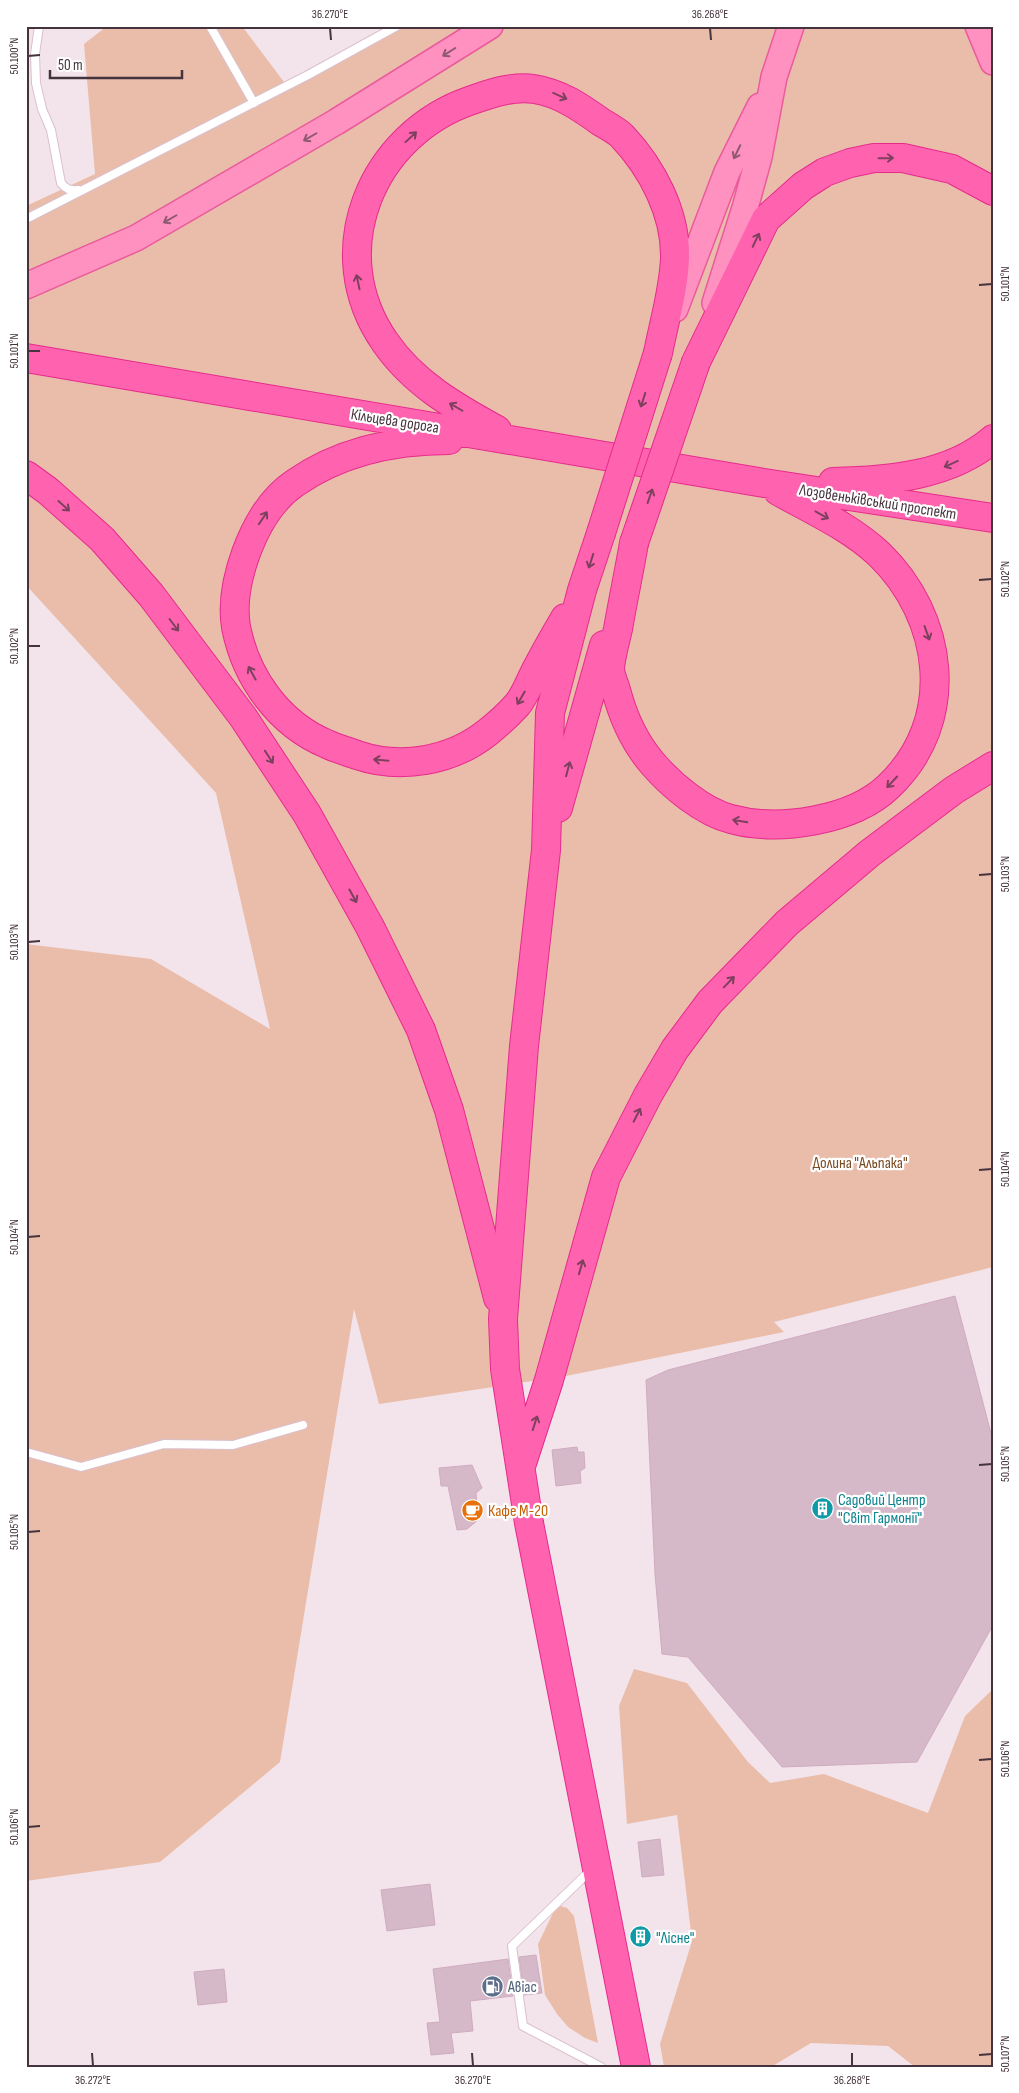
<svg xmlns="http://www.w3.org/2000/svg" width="1019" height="2093" viewBox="0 0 1019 2093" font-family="'Sofia Sans Condensed',sans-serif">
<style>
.green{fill:#eabdaa}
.building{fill:#d5b9c8;stroke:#d0abc0}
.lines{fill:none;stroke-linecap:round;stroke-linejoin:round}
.lane-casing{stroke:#dac0cd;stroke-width:10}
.primary-casing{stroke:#ea5b9c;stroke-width:28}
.highway-casing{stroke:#e62b8d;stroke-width:30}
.lane{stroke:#fff;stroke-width:8}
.primary{stroke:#ff91c1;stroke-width:25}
.highway{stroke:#ff63af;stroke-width:28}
.highway-bridge-casing{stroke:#e62b8d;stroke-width:30;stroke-linecap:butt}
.highway-bridge{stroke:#ff63af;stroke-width:28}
.oneway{stroke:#8f5972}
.oneway2{stroke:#7d415f}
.ticks{fill:none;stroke:#45333d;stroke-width:2}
.labels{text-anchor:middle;stroke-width:4.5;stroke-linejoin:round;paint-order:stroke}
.street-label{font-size:16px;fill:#45333d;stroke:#fff}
.park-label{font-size:16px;fill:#7a4c24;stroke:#fff}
.culture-label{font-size:16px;fill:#0d838f;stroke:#fff;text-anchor:start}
.food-label{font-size:16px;fill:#c56008;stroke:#fff;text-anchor:start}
.service-label{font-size:16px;fill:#4e5e75;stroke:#fff;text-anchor:start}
.neatline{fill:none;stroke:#45333d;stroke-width:2}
.ticks-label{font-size:12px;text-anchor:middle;fill:#45333d}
</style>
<rect width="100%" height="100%" fill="#f3e4eb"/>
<!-- green -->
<path class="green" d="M107 26H242L287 86 396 26H993V1267L774 1322 784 1332 566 1376 379 1404 354 1309 280 1762 160 1862 26 1881V944L151 959 270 1029 216 793 26 585V206L95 174 84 44Z
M634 1669 687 1683 748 1762 770 1783 824 1774 928 1813 965 1716 993 1689V2067H915L888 2046 811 2043 771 2067H664L660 2044 692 1941 677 1815 627 1824 619 1706Z
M560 1906 567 1908 574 1916 598 2043 585 2038 568 2027 557 2014 545 1995 538 1944 553 1913Z"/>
<!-- building -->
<path class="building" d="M955 1296 993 1441V1625L917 1762 782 1767 688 1657 662 1654 655 1574 646 1380 668 1370Z
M577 1447 578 1452H584L585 1468 580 1471 581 1483 556 1486 552 1450Z
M472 1465 482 1488 476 1493 478 1520 467 1529 457 1530 448 1486H441L439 1468Z
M660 1839 664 1875 642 1877 638 1842Z
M430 1884 435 1925 387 1931 381 1890Z
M536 1955 542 1993 524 1995 519 1957Z
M508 1959 513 1996 470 2001 473 2031 451 2033 454 2053 431 2055 427 2023 440 2022 433 1969Z
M224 1969 227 2002 198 2005 194 1972Z"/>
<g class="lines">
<defs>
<path id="lane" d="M39 26 35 54 36 83 42 109 51 130 61 183C66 189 70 191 78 190
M210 26 254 103
M26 219 308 75 397 26
M26 1452 81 1467 164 1444 233 1445 303 1425
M592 1869 512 1946 523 2026 601 2067"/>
<path id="primary" d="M978 26 993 62
M26 286 136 238 336 122 490 26
M715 303 745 208 759 157 774 77 791 26
M675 309 727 172 760 106"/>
<path id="highway" d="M26 358 764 483 993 518
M696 362 766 219 803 186 825 172 850 163 874 158H903L952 169 993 191
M497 430C455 407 413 383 385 342 322 252 371 134 472 100 492 93 512 86 534 89 560 93 580 107 601 122 608 126 617 131 622 136 652 168 676 213 675 258 674 289 664 322 658 353
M449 440C395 440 341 451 295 483 271 499 256 526 246 553 238 575 232 603 236 627 246 678 279 724 327 744 337 749 347 751 357 755 401 770 452 761 488 732 498 724 509 714 517 705 525 696 530 681 536 670 545 652 555 635 565 618
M26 475 48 491 102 539 151 595 243 717 307 814 370 927 421 1030 449 1110 498 1298
M833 482C888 481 950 476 993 439
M601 533 582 590 550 713 546 850 524 1046 503 1319 505 1369 529 1523 636 2067
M634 543C629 572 623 600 618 629 615 642 611 656 610 668 610 675 614 683 616 690 623 717 634 742 653 764 671 785 703 812 731 819 778 832 853 821 889 786 958 720 944 617 879 554 850 527 812 510 778 491
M558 808 604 645
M522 1463 549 1380 606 1177 648 1095 675 1049 710 1002 787 923 870 853 954 790 993 766"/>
</defs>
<!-- lane casing -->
<use href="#lane" class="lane-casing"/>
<!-- primary casing -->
<use href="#primary" class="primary-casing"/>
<!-- highway casing -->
<use href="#highway" class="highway-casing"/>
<!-- lane -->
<use href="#lane" class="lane"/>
<!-- primary -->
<use href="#primary" class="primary"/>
<!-- highway -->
<use href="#highway" class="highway"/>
<defs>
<path id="highway-bridge" d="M601 533 658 353
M634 543 696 362"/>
</defs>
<!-- highway-bridge casing -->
<use href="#highway-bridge" class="highway-bridge-casing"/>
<!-- highway-bridge -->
<use href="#highway-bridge" class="highway-bridge"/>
</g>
<!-- one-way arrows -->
<defs><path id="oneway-shaft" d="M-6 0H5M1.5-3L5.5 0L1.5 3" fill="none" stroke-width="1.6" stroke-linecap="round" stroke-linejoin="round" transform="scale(1.25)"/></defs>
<g class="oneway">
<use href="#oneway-shaft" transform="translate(449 52) rotate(148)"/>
<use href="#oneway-shaft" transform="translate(310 137) rotate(150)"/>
<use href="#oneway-shaft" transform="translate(737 152) rotate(116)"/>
<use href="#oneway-shaft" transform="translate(170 219) rotate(150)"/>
</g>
<g class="oneway2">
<use href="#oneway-shaft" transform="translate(560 96) rotate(24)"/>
<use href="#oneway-shaft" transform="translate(411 137) rotate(-43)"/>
<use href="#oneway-shaft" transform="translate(886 158) rotate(-1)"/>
<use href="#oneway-shaft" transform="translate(756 240) rotate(-64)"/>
<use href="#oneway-shaft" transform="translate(358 282) rotate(-102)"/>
<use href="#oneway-shaft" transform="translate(643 400) rotate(108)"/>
<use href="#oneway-shaft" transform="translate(456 407) rotate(-150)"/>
<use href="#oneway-shaft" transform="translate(951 464) rotate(156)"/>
<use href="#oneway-shaft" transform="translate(650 496) rotate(-71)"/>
<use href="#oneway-shaft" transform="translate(64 506) rotate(42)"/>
<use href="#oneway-shaft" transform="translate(822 515) rotate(29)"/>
<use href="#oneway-shaft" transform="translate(263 518) rotate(-56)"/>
<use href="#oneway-shaft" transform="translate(591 561) rotate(108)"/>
<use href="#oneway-shaft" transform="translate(174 625) rotate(53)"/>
<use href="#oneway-shaft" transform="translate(927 633) rotate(70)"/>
<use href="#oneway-shaft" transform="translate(252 673) rotate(-119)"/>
<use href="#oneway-shaft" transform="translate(521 698) rotate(120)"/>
<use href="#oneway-shaft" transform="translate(269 757) rotate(57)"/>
<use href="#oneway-shaft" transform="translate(381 760) rotate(-175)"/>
<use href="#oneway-shaft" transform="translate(568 769) rotate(-75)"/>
<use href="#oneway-shaft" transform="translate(892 782) rotate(133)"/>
<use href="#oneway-shaft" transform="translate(740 821) rotate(-170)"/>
<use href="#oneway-shaft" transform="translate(353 896) rotate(61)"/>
<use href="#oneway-shaft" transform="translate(729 982) rotate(-46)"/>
<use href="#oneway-shaft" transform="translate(637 1115) rotate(-63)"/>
<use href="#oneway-shaft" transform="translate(581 1267) rotate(-74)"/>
<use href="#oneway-shaft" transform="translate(535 1423) rotate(-72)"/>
</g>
<!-- ticks -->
<path class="ticks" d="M330 28 331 40M710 28 711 40M28 56 40 55M979 285 992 284M28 351H40M979 580 992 579M28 646H40M979 875 992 874M28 942 40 941M979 1170 992 1169M28 1237 40 1236M979 1465 992 1464M28 1532 40 1531M979 1760 992 1759M28 1827 40 1826M92 2053 93 2066M472 2053 473 2066M852 2053V2066M979 2055 992 2054"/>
<!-- icons -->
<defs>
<symbol id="building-disc" viewBox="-11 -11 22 22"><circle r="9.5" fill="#0f9aa8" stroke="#fff"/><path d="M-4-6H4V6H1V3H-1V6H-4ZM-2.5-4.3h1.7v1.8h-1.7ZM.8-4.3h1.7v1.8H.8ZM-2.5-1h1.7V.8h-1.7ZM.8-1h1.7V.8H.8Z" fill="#fff"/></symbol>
<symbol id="cafe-disc" viewBox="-11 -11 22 22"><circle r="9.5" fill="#e8710a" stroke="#fff"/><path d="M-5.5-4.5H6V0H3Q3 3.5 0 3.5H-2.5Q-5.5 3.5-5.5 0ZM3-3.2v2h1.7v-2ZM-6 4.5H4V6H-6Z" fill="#fff"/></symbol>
<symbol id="fuel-disc" viewBox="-11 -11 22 22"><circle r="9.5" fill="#5c6f8a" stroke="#fff"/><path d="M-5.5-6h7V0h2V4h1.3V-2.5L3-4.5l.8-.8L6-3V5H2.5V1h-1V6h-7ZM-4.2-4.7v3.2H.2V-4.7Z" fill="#fff"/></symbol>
</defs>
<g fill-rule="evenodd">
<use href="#building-disc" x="810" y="1496" width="25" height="25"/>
<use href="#cafe-disc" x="460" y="1498" width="25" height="25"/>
<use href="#building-disc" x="628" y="1924" width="25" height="25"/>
<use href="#fuel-disc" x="480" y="1974" width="25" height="25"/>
</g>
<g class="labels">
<!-- street labels -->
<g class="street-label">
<text transform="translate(395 420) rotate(9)" y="6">Кільцева дорога</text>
<text transform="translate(878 501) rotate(9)" y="6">Лозовеньківський проспект</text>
</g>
<!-- park labels -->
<g class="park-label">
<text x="860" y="1168">Долина "Альпака"</text>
</g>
<!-- culture labels -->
<g class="culture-label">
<text x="838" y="1505">Садовий Центр<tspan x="838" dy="18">"Світ Гармонії"</tspan></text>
<text x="656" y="1943">"Лісне"</text>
</g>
<!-- food labels -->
<g class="food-label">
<text x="488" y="1516">Кафе М-20</text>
</g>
<!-- service labels -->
<g class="service-label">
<text x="508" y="1992">Авіас</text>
</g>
</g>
<!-- border -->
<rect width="1019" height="2093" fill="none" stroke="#ffffff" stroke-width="55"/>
<!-- scale -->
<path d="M50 70v8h132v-8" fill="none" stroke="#45333d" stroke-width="2.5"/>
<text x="58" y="70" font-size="15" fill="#45333d" stroke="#ffffff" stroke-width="4" paint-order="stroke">50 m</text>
<rect x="28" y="28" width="964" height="2038" class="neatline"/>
<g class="ticks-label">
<text x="330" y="18">36.270°E</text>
<text x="710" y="18">36.268°E</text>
<text transform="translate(14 56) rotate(-90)" y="4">50.100°N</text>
<text transform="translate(1005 284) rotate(-90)" y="4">50.101°N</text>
<text transform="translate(14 351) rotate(-90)" y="4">50.101°N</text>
<text transform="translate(1005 579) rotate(-90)" y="4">50.102°N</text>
<text transform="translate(14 646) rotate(-90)" y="4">50.102°N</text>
<text transform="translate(1005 874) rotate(-90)" y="4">50.103°N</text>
<text transform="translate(14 942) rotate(-90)" y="4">50.103°N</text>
<text transform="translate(1005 1169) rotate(-90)" y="4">50.104°N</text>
<text transform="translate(14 1237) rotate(-90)" y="4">50.104°N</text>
<text transform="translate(1005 1464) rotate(-90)" y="4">50.105°N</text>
<text transform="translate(14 1532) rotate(-90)" y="4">50.105°N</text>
<text transform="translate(1005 1759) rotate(-90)" y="4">50.106°N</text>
<text transform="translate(14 1827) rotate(-90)" y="4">50.106°N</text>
<text transform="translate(1005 2054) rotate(-90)" y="4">50.107°N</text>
<text x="93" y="2084">36.272°E</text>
<text x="473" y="2084">36.270°E</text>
<text x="852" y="2084">36.268°E</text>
</g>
</svg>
